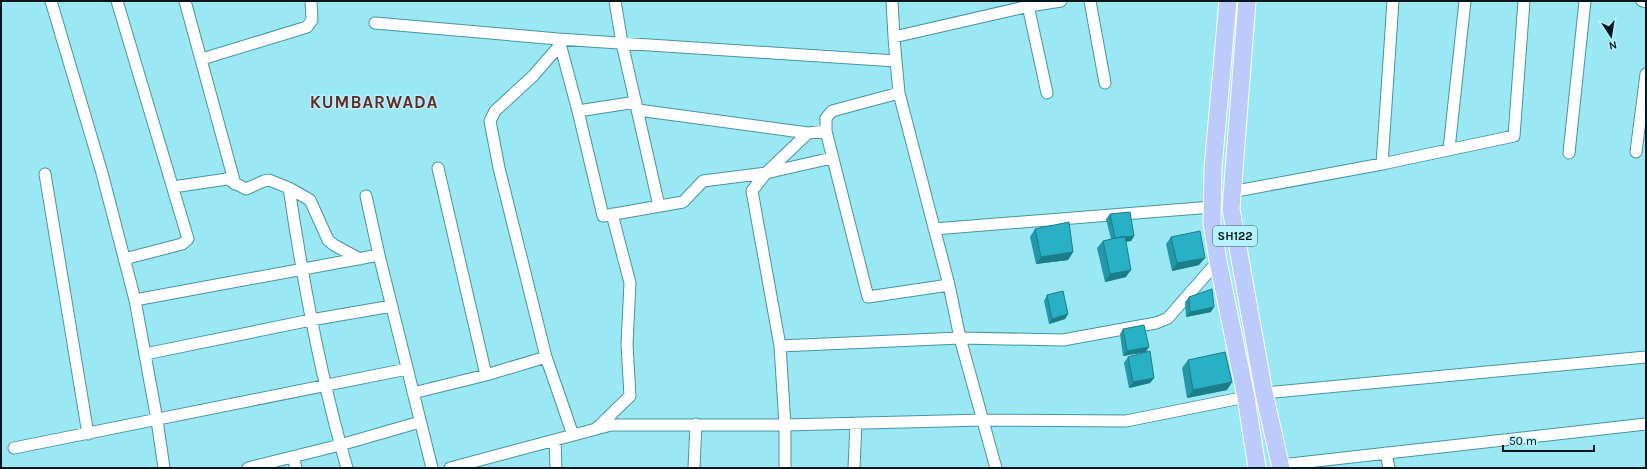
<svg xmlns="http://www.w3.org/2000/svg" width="1647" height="469" viewBox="0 0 1647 469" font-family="Karla,sans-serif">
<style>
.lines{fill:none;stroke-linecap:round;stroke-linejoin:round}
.street-casing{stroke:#4894a1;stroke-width:13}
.primary-casing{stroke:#fff;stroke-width:19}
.street{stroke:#fff;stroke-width:11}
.primary{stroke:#bccbfb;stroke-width:17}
.wall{fill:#2298a9}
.shaded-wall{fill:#1c7c8a}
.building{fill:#28b1c5;stroke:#1c7c8a}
.labels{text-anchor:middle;stroke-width:3;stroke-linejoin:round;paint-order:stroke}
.shield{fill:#b6f2fd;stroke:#37595f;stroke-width:1}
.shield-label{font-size:12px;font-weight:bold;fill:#01171b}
.district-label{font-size:17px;font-weight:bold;letter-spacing:1px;fill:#6b271e;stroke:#b6f2fd}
</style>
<rect width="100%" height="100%" fill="#9be8f5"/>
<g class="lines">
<defs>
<path id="street" d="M51 1 102 173 135 300 157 420 164 468
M117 1 188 239 182 244 124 259
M185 1 235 184
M615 1 622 43 659 206
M892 1 894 37
M1027 1 1047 93
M1090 1 1105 83
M1642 1 1646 2
M375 23 558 39 896 61 899 93 949 285 960 338 996 468
M559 40 578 111 603 216 683 202 703 181 766 173 832 158
M560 45 533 76 495 111 490 121 499 168 546 357 573 435
M202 59 307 27 312 20 311 1
M896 61 894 37 1029 6 1061 1
M899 93 832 111 826 118V131L868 297 949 285
M638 110 808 133 826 131
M578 111 636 102
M1449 149 1465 1
M1636 152 1646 74
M1569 153 1585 1
M1382 164 1393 1
M438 168 486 375
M45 174 88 434
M173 187 227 179 246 189 264 181 269 180 289 188 310 200 328 240 334 245 360 259
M289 188C303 282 320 376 347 468
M1231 192 1382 164 1514 136 1524 1
M366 196 379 255 432 468
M934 229 1212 207
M135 300 379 255
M780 346 960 338 1063 340 1156 323 1168 318 1218 261
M145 354 311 320 392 306
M413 393 486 375 546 357
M1264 393 1646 357
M597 428 630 396 627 344 630 283 612 214
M555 440 556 468
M14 448 407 369
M1386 453 1389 468
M293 457 296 468
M1281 465 1646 424
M248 468 340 445 420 422
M450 468 611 425H785L983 420 1126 421 1246 397
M694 468 696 424
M785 468V425L780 346 752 191 766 173 808 133
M854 468 856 423"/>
<path id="primary" d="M1228 1 1213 168 1212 223 1218 261 1246 397 1257 468
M1247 1 1231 209 1264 393 1281 468"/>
</defs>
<!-- street casing -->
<use href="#street" class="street-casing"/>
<!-- primary casing -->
<use href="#primary" class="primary-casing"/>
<!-- street -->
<use href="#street" class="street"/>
<!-- primary -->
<use href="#primary" class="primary"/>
</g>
<!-- wall -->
<path class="wall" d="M1110 214 1134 236 1131 241 1126 242V277L1105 282 1097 248 1103 241 1111 239 1106 219Z
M1035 229 1073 252 1068 260 1036 264 1030 237Z
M1171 237 1199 265 1172 271 1166 244Z
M1047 295 1068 314 1065 319 1049 324 1044 301Z
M1189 297 1211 312 1186 317 1185 302Z
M1123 329 1146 352 1123 356 1120 334Z
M1128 357 1154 378 1150 383 1129 388 1124 363Z
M1188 360 1232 382 1227 390 1187 398 1182 368Z"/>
<!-- shaded-wall -->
<path class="shaded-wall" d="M1134 236 1131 241 1112 243 1115 238Z
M1073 252 1068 260 1036 264 1041 257Z
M1205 258 1199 265 1172 271 1177 263Z
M1131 270 1126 277 1105 282 1110 274Z
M1214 307 1211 312 1186 317 1190 312Z
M1068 314 1065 319 1049 324 1052 319Z
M1149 347 1146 352 1123 356 1127 351Z
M1154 378 1150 383 1129 388 1133 382Z
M1232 382 1227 390 1187 398 1193 390Z"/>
<!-- building -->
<path class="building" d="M1130 212 1134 236 1115 238 1110 214Z
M1069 222 1073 252 1041 257 1035 229Z
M1200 231 1205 258 1177 263 1171 237Z
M1125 236 1131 270 1110 274 1103 241Z
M1212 289 1214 307 1190 312 1189 297Z
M1063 291 1068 314 1052 319 1047 295Z
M1144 325 1149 347 1127 351 1123 329Z
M1150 351 1154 378 1133 382 1128 357Z
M1225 352 1232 382 1193 390 1188 360Z"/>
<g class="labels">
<!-- shield labels -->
<rect class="shield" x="1213" y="226" width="44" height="20" rx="3"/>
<g class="shield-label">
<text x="1235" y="240">SH122</text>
</g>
<!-- district labels -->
<g class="district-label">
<text x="374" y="108">KUMBARWADA</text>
</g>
</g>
<!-- border -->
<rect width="1647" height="469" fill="none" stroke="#01171b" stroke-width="4"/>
<!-- north arrow -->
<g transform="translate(1611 36) rotate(168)" stroke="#b6f2fd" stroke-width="3" paint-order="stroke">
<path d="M0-3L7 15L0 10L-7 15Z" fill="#01171b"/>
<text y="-6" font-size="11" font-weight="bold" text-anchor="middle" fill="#01171b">N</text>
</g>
<!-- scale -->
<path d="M1503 445v6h91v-6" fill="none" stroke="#01171b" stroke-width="2"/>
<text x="1509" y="445" font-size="12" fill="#01171b" stroke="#b6f2fd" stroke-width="3" paint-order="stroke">50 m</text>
</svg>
